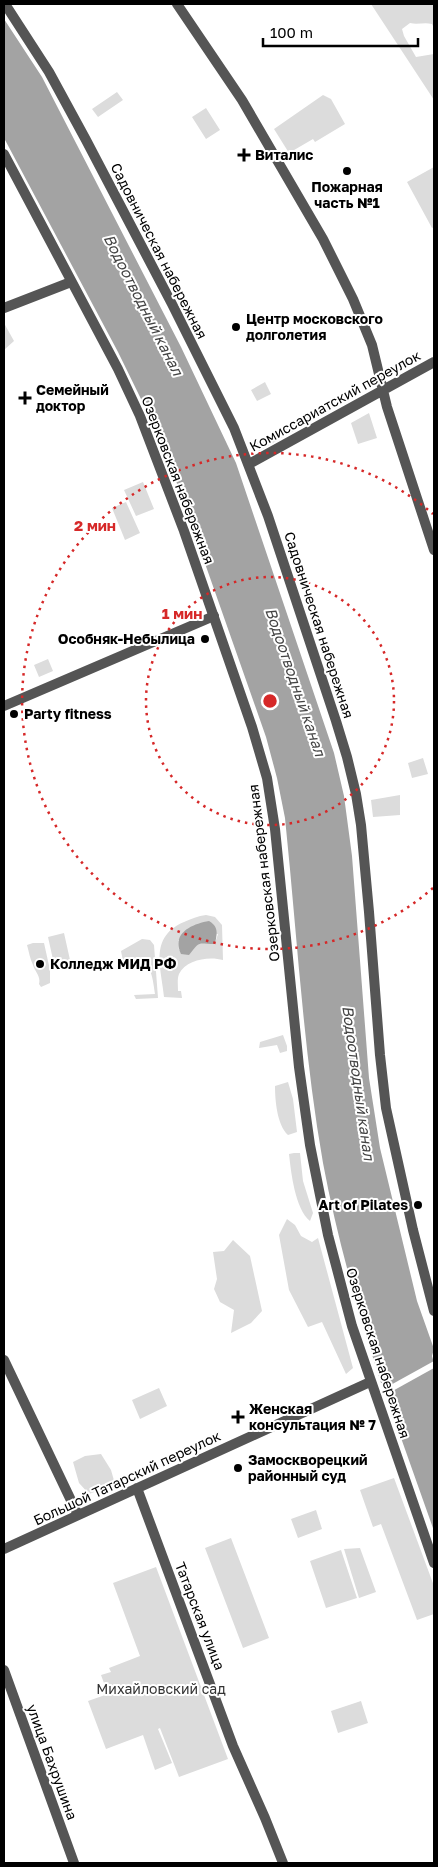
<svg xmlns="http://www.w3.org/2000/svg" width="438" height="1867" viewBox="0 0 438 1867" font-family="'Golos Text',sans-serif">
<style>
.green{fill:#dcdcdc;fill-rule:evenodd}
.water{fill:#a3a3a3}
.pier{fill:#fff}
.lines{fill:none;stroke-linecap:round;stroke-linejoin:round}
.minor{stroke:#555;stroke-width:10}
.tertiary{stroke:#555;stroke-width:10}
.ring{fill:none;stroke:#d62828;stroke-width:2.5;stroke-dasharray:2.5 5}
.poi-dot{fill:#000;stroke:#fff;stroke-width:2}
.labels{text-anchor:middle;stroke-width:4;stroke-linejoin:round;paint-order:stroke}
.poi-label{font-size:14px;font-weight:bold;fill:#000;stroke:#fff;text-anchor:start}
.street-label{font-size:14px;fill:#000;stroke:#fff}
.park-label{font-size:14px;fill:#333;stroke:#fff}
.water-label{font-size:15px;font-style:italic;fill:#444;stroke:#fff}
.centre{fill:#d62828;stroke:#fff;stroke-width:2.5}
.ring-label{font-size:15px;text-anchor:middle;font-weight:bold;fill:#d62828;stroke:#fff;stroke-width:4;stroke-linejoin:round;paint-order:stroke}
</style>
<rect width="100%" height="100%" fill="#fff"/>
<!-- green -->
<path class="green" d="M371 4H433L434 28 432 24C424 22 418 25 410 23L402 29 404 36 416 57 434 54V100Z
M117 92 123 100 98 117 92 109Z
M323 95 331 99 345 124 315 142 313 139 289 153 274 129Z
M206 108 220 130 206 139 192 117Z
M434 167V227L432 228 407 182Z
M4 323 14 341 4 350Z
M265 382 271 394 257 401 251 390Z
M358 389 360 392 259 451 255 443Z
M369 413 377 438 358 444 351 423Z
M143 482 154 509 136 516 124 490Z
M126 502 140 533 125 540 112 508Z
M48 659 53 671 39 677 34 665Z
M423 758 428 774 412 778 408 763Z
M400 795V815L373 817 371 800Z
M206 915 215 917 222 925 223 960C210 956 186 959 179 974 177 979 178 985 178 991H181L182 998 164 997C161 967 149 937 184 922 191 919 198 916 206 915ZM218 934 215 943H200L179 950 178 940Z
M64 933 70 960 54 964 48 937Z
M142 939 150 940 154 945 158 998 136 999 134 995 155 994C152 972 150 954 123 961L121 951Z
M33 943H44L50 970V983L41 987 39 984C41 976 35 972 33 965 30 959 29 952 27 945Z
M283 1035 287 1046V1051L280 1053 277 1045 259 1048 260 1042Z
M288 1082 293 1099 297 1132 288 1135C277 1125 275 1100 275 1086Z
M294 1153H300L303 1181 313 1213 310 1221C295 1209 291 1172 289 1154Z
M287 1219 295 1225 301 1236 312 1242 318 1238 353 1368 346 1374 322 1322 308 1327 289 1290 279 1235Z
M233 1240 250 1256 262 1311 251 1323 231 1333 234 1310 220 1302 214 1289 217 1279 213 1252 224 1251Z
M159 1388 167 1406 140 1419 132 1400Z
M101 1454 111 1470 115 1484 89 1494 79 1483 73 1462 85 1456Z
M394 1478 434 1586V1614L417 1620 381 1524 373 1527 360 1490Z
M316 1510 322 1529 298 1538 291 1519Z
M231 1538 269 1638 243 1648 205 1548Z
M360 1548 376 1592 359 1598 344 1549Z
M341 1550 357 1598 326 1608 310 1561Z
M156 1567 228 1759 179 1777 160 1728 158 1729 172 1763 155 1770 143 1735 106 1749 88 1701 108 1694 101 1675 111 1672 109 1668 140 1656 113 1583Z
M361 1701 368 1723 338 1733 331 1711Z"/>
<!-- water -->
<path class="water" d="M4 19 42 77 181 347 236 463 334 753 344 796 352 856 369 1078 380 1148 417 1301 434 1349 432 1356 434 1363V1531L389 1404 393 1398 387 1383H381C358 1311 337 1238 323 1163 303 1049 297 933 285 818L277 778 266 737 163 444 118 352 4 138Z
M209 921C219 927 217 933 215 944 197 944 201 940 189 955L181 954C171 933 192 924 209 921Z"/>
<!-- pier -->
<path class="pier" d="M434 1361V1368L389 1393 387 1387Z"/>
<g class="lines">
<!-- minor -->
<path class="minor" d="M177 4 242 100 323 239 353 299 372 345 387 407 434 550
M4 308 71 282
M249 464 434 362
M4 706 214 616
M4 1360 78 1515
M137 1488 233 1746 265 1818 283 1863
M4 1549 370 1382
M4 1670 74 1863"/>
<!-- tertiary -->
<path class="tertiary" d="M5 4 49 72 86 140 172 304 234 428 268 516 336 721 347 757 356 794 361 825 369 912 380 1055 386 1108 413 1230 434 1311
M4 154 118 369 140 416 184 531 252 727 267 778 275 829 299 1067 310 1145 328 1235 352 1326 434 1563"/>
</g>
<!-- distance rings -->
<g class="ring">
<circle cx="270" cy="701" r="124"/>
<path d="M433 888A248 248 0 1 1 433 514"/>
</g>
<!-- markers -->
<g class="poi-dot">
<path d="M241.5 147.5h5v5h5v5h-5v5h-5v-5h-5v-5h5z"/>
<circle cx="347" cy="171" r="5"/>
<circle cx="236" cy="327" r="5"/>
<path d="M22.5 390.5h5v5h5v5h-5v5h-5v-5h-5v-5h5z"/>
<circle cx="205" cy="639" r="5"/>
<circle cx="14" cy="714" r="5"/>
<circle cx="40" cy="964" r="5"/>
<circle cx="418" cy="1205" r="5"/>
<path d="M235.5 1409.5h5v5h5v5h-5v5h-5v-5h-5v-5h5z"/>
<circle cx="238" cy="1468" r="5"/>
</g>
<g class="labels">
<!-- poi labels -->
<g class="poi-label">
<text x="255" y="160">Виталис</text>
<text x="347" y="192" text-anchor="middle">Пожарная<tspan x="347" dy="16">часть №1</tspan></text>
<text x="246" y="324">Центр московского<tspan x="246" dy="16">долголетия</tspan></text>
<text x="36" y="395">Семейный<tspan x="36" dy="16">доктор</tspan></text>
<text x="195" y="644" text-anchor="end">Особняк-Небылица</text>
<text x="24" y="719">Party fitness</text>
<text x="50" y="969">Колледж МИД РФ</text>
<text x="408" y="1210" text-anchor="end">Art of Pilates</text>
<text x="249" y="1414">Женская<tspan x="249" dy="16">консультация № 7</tspan></text>
<text x="248" y="1465">Замоскворецкий<tspan x="248" dy="16">районный суд</tspan></text>
</g>
<!-- street labels -->
<g class="street-label">
<text transform="translate(159 251) rotate(63)" y="5">Садовническая набережная</text>
<text transform="translate(335 401) rotate(-29)" y="5">Комиссариатский переулок</text>
<text transform="translate(178 480) rotate(69)" y="5">Озерковская набережная</text>
<text transform="translate(319 625) rotate(72)" y="5">Садовническая набережная</text>
<text transform="translate(264 873) rotate(-97)" y="5">Озерковская набережная</text>
<text transform="translate(378 1353) rotate(72)" y="5">Озерковская набережная</text>
<text transform="translate(127 1478) rotate(-25)" y="5">Большой Татарский переулок</text>
<text transform="translate(200 1616) rotate(69)" y="5">Татарская улица</text>
<text transform="translate(52 1762) rotate(70)" y="5">улица Бахрушина</text>
</g>
<!-- park labels -->
<g class="park-label">
<text x="161" y="1694">Михайловский сад</text>
</g>
<!-- water labels -->
<g class="water-label">
<text transform="translate(143 305) rotate(63)" y="5">Водоотводный канал</text>
<text transform="translate(295 682) rotate(71)" y="5">Водоотводный канал</text>
<text transform="translate(358 1083) rotate(82)" y="5">Водоотводный канал</text>
</g>
</g>
<circle cx="270" cy="701" r="8" class="centre"/>
<g class="ring-label">
<text x="95" y="531">2 мин</text>
<text x="182" y="619">1 мин</text>
</g>
<!-- border -->
<rect width="438" height="1867" fill="none" stroke="#000000" stroke-width="10"/>
<!-- scale -->
<path d="M263 38v8h155v-8" fill="none" stroke="#000000" stroke-width="2.5"/>
<text x="270" y="38" font-size="15" fill="#000000" stroke="#ffffff" stroke-width="4" paint-order="stroke">100 m</text>
</svg>
